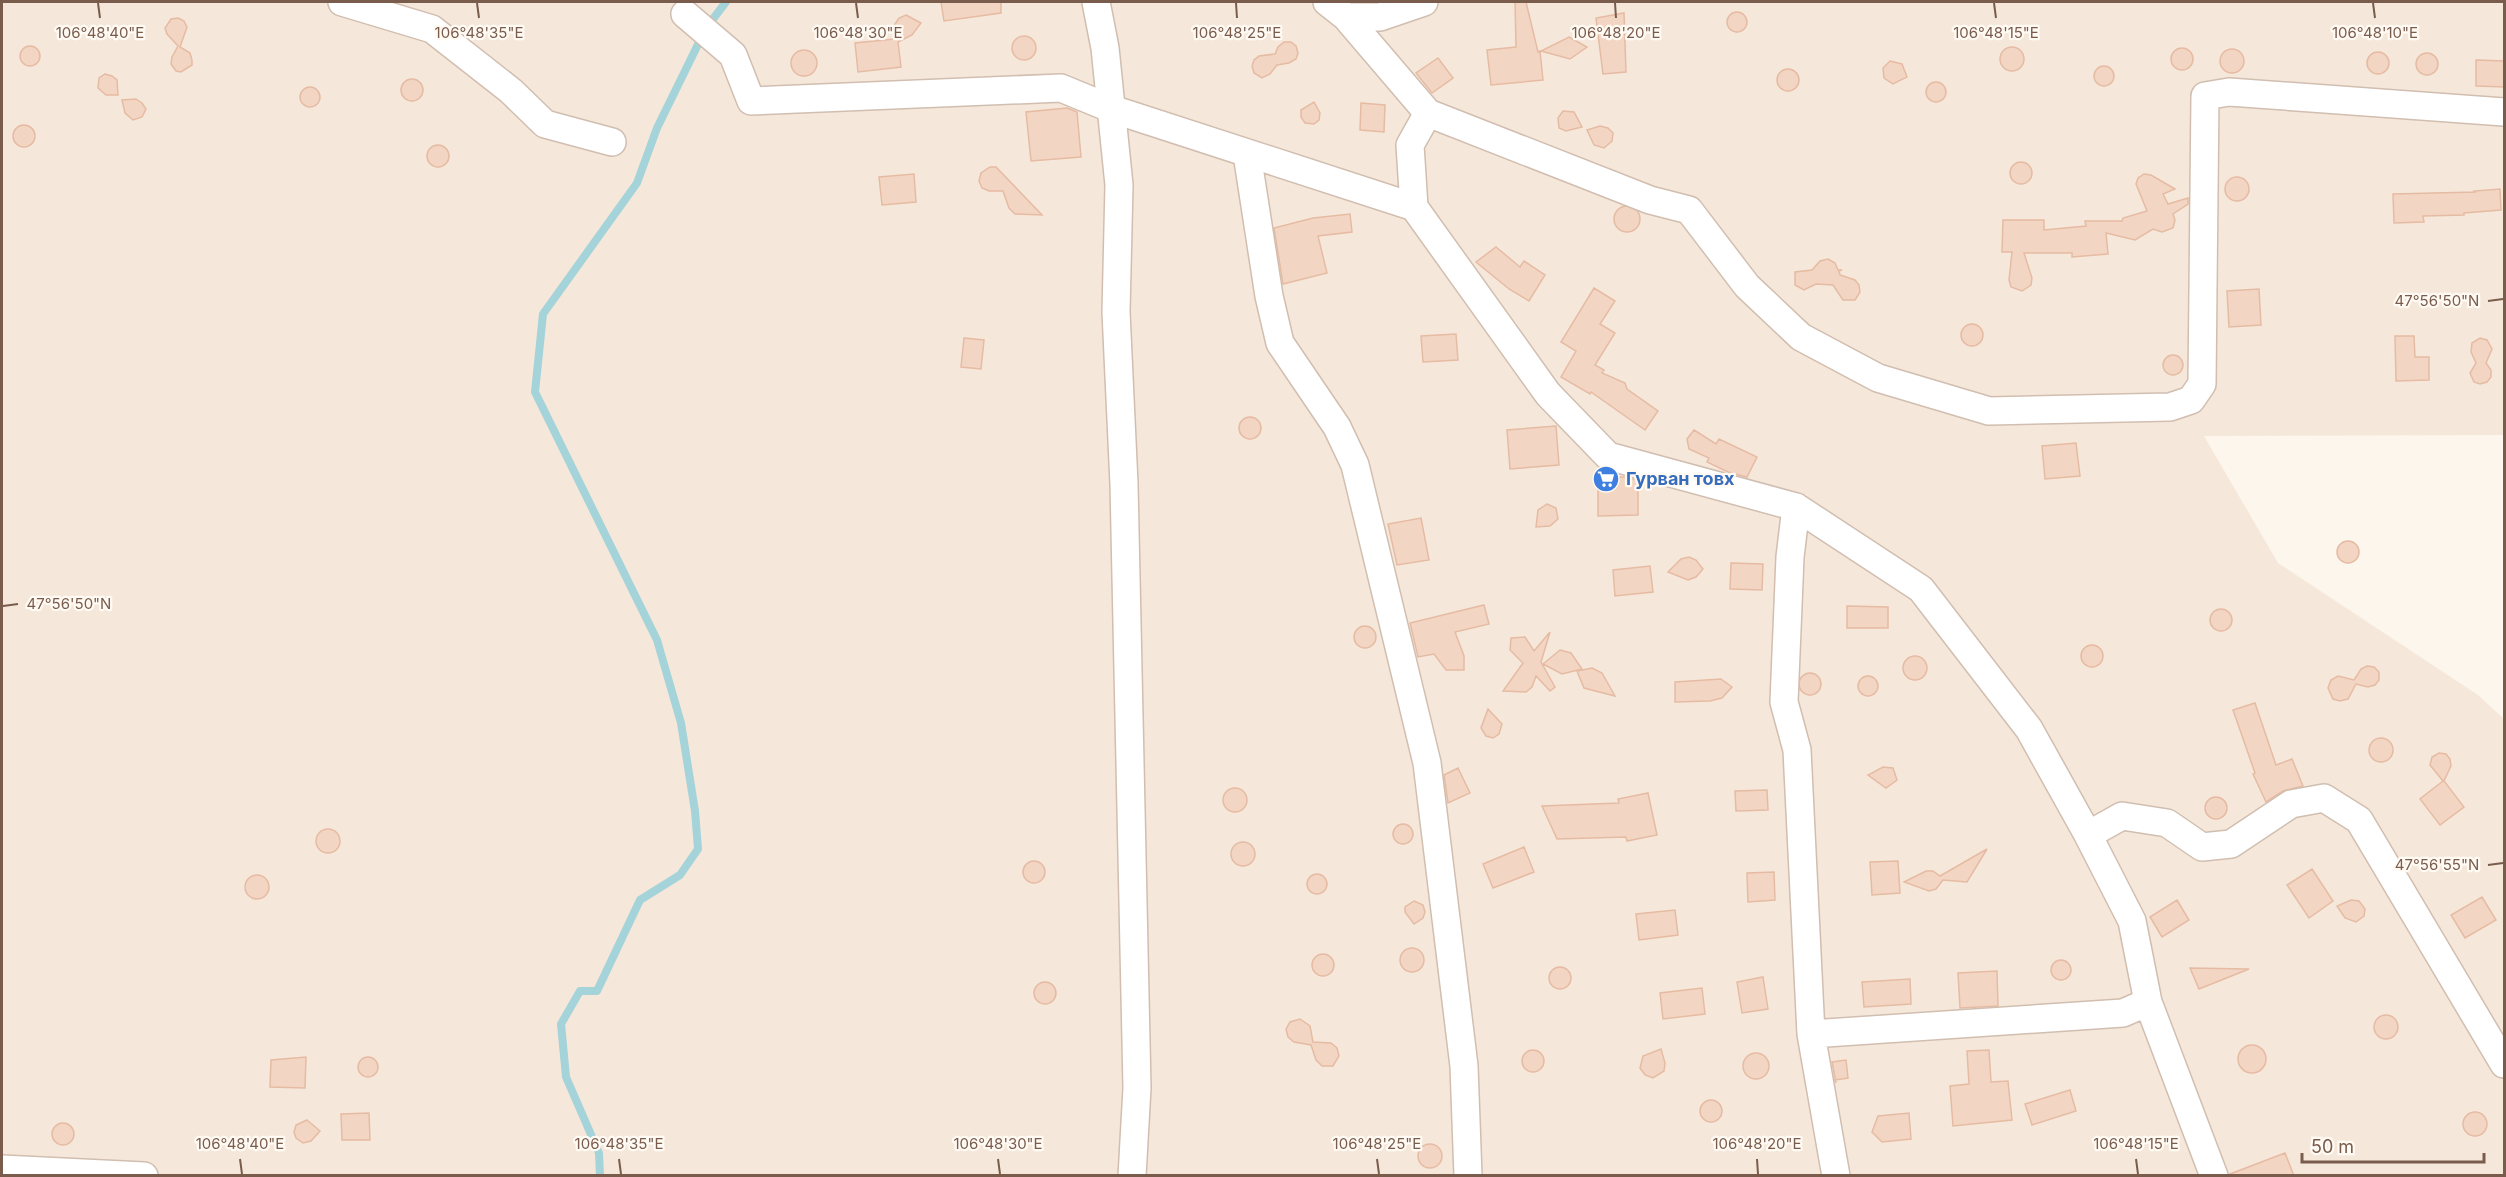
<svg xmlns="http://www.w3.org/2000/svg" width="2506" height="1177" viewBox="0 0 2506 1177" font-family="Inter,sans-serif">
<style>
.residential{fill:#f5e8da}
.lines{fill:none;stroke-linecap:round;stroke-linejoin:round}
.stream{stroke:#a5d3da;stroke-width:8}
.building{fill:#f3d5c3;stroke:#e6bba3;stroke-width:1.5}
.minor-casing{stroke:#d1beb0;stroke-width:30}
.minor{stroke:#fff;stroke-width:27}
.ticks{fill:none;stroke:#7a5c4d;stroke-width:2}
.labels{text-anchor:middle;stroke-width:4.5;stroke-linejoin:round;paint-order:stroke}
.shop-label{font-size:18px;font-weight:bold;fill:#366cbe;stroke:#fffaf3;text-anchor:start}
.ticks-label{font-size:15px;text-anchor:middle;fill:#7a5c4d;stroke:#fffaf3;stroke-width:4.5;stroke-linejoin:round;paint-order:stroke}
</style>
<rect width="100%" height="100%" fill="#fdf6ec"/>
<!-- residential -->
<path class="residential" d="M2 2H2504V435L2204 436 2278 563 2478 695 2504 719V1175L2 1176Z"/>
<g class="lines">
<!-- stream -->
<path class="stream" d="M600 1176 599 1153 566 1077 561 1024 580 991H597L640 900 680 875 698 849 695 811 681 723 657 640 535 392 543 314 637 183 657 128 684 73 706 28 726 2"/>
</g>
<!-- building -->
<path class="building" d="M941 2H1001V13L944 21Z
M1515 2H1526L1538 52 1540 51 1543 80 1491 85 1487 50 1516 47Z
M1727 22a10 10 0 1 1 20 0a10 10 0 1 1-20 0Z
M1624 13 1626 72 1603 74 1596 18Z
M906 15 921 23 912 35 898 42 901 67 858 72 855 43 894 39 895 24 899 18Z
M178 18 184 21 187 27 180 47 190 53 192 60V65L181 72 176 71 171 64 172 57 178 46 167 34 165 28 171 19Z
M1012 48a12 12 0 1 1 24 0a12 12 0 1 1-24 0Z
M1569 37 1587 47 1570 59 1541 51Z
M1284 42H1291L1296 46 1298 53 1296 59 1289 63 1277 65 1270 74 1262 78 1254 73 1252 66 1254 60 1259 56 1275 54 1278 47Z
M20 56a10 10 0 1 1 20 0a10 10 0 1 1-20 0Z
M2000 59a12 12 0 1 1 24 0a12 12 0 1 1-24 0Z
M2171 59a11 11 0 1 1 22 0a11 11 0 1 1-22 0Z
M2220 61a12 12 0 1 1 24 0a12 12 0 1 1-24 0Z
M791 63a13 13 0 1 1 26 0a13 13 0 1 1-26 0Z
M2367 63a11 11 0 1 1 22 0a11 11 0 1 1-22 0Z
M2416 64a11 11 0 1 1 22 0a11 11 0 1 1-22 0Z
M1438 58 1453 78 1432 93 1416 73Z
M2476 60 2505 61V87L2476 86Z
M1890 61 1902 64 1907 77 1893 84 1884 78 1883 68Z
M2094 76a10 10 0 1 1 20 0a10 10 0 1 1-20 0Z
M1777 80a11 11 0 1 1 22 0a11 11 0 1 1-22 0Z
M105 74 112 76 117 80 118 95H106L98 88 99 78Z
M401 90a11 11 0 1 1 22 0a11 11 0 1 1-22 0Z
M1926 92a10 10 0 1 1 20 0a10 10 0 1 1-20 0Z
M300 97a10 10 0 1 1 20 0a10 10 0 1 1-20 0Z
M136 99 142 103 146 109 142 117 133 120 125 113 122 100Z
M1314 102 1320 113 1319 120 1314 124 1305 123 1301 117V110Z
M1361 103 1385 105 1384 132 1360 130Z
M1067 108 1077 112 1081 157 1031 161 1026 112Z
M1563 111 1574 112 1582 127 1566 131 1559 128 1558 118Z
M13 136a11 11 0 1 1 22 0a11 11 0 1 1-22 0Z
M1600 126 1608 128 1613 133 1612 141 1604 148 1594 145 1587 130Z
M427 156a11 11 0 1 1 22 0a11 11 0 1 1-22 0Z
M2010 173a11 11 0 1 1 22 0a11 11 0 1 1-22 0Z
M990 167H996L1042 215 1015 214 1009 208 1003 191H989L982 188 979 181 981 173Z
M914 174 916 202 882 205 879 177Z
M2144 174 2151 175 2175 189 2163 194 2168 204 2188 198V204L2173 214 2175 220 2173 228 2162 232 2153 229 2135 240 2106 233 2108 254 2072 257V253H2024L2032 278 2031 285 2022 291 2011 287 2009 280 2012 252H2002L2003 220H2044V230L2086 226 2085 221H2122L2123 218 2147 211 2136 184 2138 178Z
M2225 189a12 12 0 1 1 24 0a12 12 0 1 1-24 0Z
M2500 189 2501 210 2464 213V215L2423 216 2424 222 2394 223 2393 194 2475 192 2474 191Z
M1614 219a13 13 0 1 1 26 0a13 13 0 1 1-26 0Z
M1350 214 1352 232 1318 236 1327 273 1283 284 1274 228 1313 218Z
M1496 247 1520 267 1524 261 1545 275 1529 301 1509 289 1476 262Z
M1828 259 1835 263 1838 270H1842L1839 271 1840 275 1855 280 1859 285 1860 292 1855 300H1843L1833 285 1816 284 1804 290 1795 285V272L1812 270 1820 261Z
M1594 288 1615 301 1600 324 1615 333 1595 365 1604 370 1602 373 1625 383 1627 389 1658 411 1645 430 1591 392 1590 394 1561 377 1576 351 1561 342Z
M2259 289 2261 325 2229 327 2227 291Z
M1961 335a11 11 0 1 1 22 0a11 11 0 1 1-22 0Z
M1456 334 1458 360 1423 362 1421 336Z
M2395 336H2414L2415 357H2429V380L2396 381Z
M964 338 984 340 981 369 961 367Z
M2480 338 2487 340 2492 349 2486 363 2491 370V377L2487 382 2480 384 2474 382 2470 373 2476 363 2471 352 2472 343Z
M2163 365a10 10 0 1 1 20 0a10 10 0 1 1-20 0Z
M1239 428a11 11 0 1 1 22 0a11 11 0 1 1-22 0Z
M1556 426 1559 465 1510 469 1507 430Z
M1694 430 1716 444 1719 439 1757 457 1747 477 1728 472 1707 462 1709 458 1689 449 1687 439Z
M2076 443 2080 476 2045 479 2042 446Z
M1598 477H1624L1638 480V515L1598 516Z
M1547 504 1556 508 1558 519 1550 526 1536 527 1538 510Z
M1421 518 1429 560 1397 565 1388 524Z
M2337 552a11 11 0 1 1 22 0a11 11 0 1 1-22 0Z
M1689 557 1696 560 1703 569 1696 577 1688 580 1668 572 1681 559Z
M1731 563 1763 564 1762 590 1730 589Z
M1650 566 1653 592 1615 596 1613 570Z
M1484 605 1489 624 1455 632 1464 656V670H1446L1434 654 1418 657 1410 623Z
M1847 606 1888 607V628H1847Z
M2210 620a11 11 0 1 1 22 0a11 11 0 1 1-22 0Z
M1354 637a11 11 0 1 1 22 0a11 11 0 1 1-22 0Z
M1550 632 1541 662 1555 687 1550 691 1536 676 1532 687 1526 692 1503 691 1523 663 1510 650 1511 638 1525 637 1534 651Z
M2081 656a11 11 0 1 1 22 0a11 11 0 1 1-22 0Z
M1560 650 1571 653 1582 669 1562 674 1543 664Z
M1903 668a12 12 0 1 1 24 0a12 12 0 1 1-24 0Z
M2367 666 2374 667 2379 672V680L2375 685 2368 687 2356 684 2348 699 2340 701 2333 699 2328 688 2331 680 2338 676 2354 680 2361 669Z
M1592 668 1602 673 1615 696 1584 688 1577 671Z
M1799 684a11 11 0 1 1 22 0a11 11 0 1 1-22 0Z
M1858 686a10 10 0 1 1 20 0a10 10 0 1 1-20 0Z
M1721 679 1732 687 1722 698 1710 701 1675 702V682Z
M2255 703 2276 765 2292 759 2303 786 2283 791 2266 802 2253 774 2255 773 2233 710Z
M1488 709 1502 724 1499 734 1493 738 1486 736 1481 728Z
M2369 750a12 12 0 1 1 24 0a12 12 0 1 1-24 0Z
M2439 753 2446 754 2450 759 2451 766 2444 781 2464 807 2440 825 2420 799 2443 781 2430 765 2432 757Z
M1883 767 1893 768 1897 780 1886 788 1868 775Z
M1458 768 1470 793 1448 803 1444 775Z
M1223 800a12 12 0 1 1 24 0a12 12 0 1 1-24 0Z
M1767 790 1768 810 1736 811 1735 791Z
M1648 793 1657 835 1627 841 1626 837 1557 839 1542 806 1619 803 1618 799Z
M2205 808a11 11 0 1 1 22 0a11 11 0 1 1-22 0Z
M1393 834a10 10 0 1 1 20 0a10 10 0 1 1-20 0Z
M316 841a12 12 0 1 1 24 0a12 12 0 1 1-24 0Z
M1231 854a12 12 0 1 1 24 0a12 12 0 1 1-24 0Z
M1524 847 1534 872 1493 888 1483 864Z
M1987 849 1967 882 1943 880 1936 889 1929 891 1904 882 1926 871H1933L1940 876Z
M1023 872a11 11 0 1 1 22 0a11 11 0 1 1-22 0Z
M1898 861 1900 893 1872 895 1870 862Z
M2312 869 2333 901 2309 918 2287 885Z
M1774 872 1775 900 1748 902 1747 873Z
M1307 884a10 10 0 1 1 20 0a10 10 0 1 1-20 0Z
M245 887a12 12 0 1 1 24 0a12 12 0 1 1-24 0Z
M2482 897 2496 920 2465 938 2451 915Z
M2177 900 2189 920 2162 937 2150 917Z
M2351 900 2359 901 2365 909 2364 916 2356 922 2345 918 2337 906Z
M1414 901 1423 905 1425 912 1423 918 1414 924 1405 912V907Z
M1675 910 1678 935 1639 940 1636 914Z
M1400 960a12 12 0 1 1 24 0a12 12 0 1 1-24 0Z
M1312 965a11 11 0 1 1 22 0a11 11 0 1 1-22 0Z
M2051 970a10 10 0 1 1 20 0a10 10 0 1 1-20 0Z
M1549 978a11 11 0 1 1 22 0a11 11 0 1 1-22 0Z
M2190 968 2248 969H2249L2199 989Z
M1997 971 1998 1006 1960 1008 1958 973Z
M1763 977 1768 1009 1742 1013 1737 982Z
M1910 979 1911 1004 1864 1007 1862 982Z
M1034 993a11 11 0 1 1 22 0a11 11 0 1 1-22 0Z
M1702 988 1705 1014 1663 1019 1660 993Z
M2374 1027a12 12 0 1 1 24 0a12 12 0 1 1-24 0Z
M1300 1019 1310 1026 1313 1042 1331 1043 1337 1048 1339 1056 1333 1066H1322L1316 1060 1311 1045 1294 1042 1288 1037 1286 1029 1290 1022Z
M2238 1059a14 14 0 1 1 28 0a14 14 0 1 1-28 0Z
M1661 1049 1665 1063 1664 1071 1653 1078 1645 1075 1640 1068 1643 1056Z
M1522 1061a11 11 0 1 1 22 0a11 11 0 1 1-22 0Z
M1989 1050 1991 1082 2008 1081 2012 1120 1953 1126 1950 1086 1969 1084 1967 1051Z
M1743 1066a13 13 0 1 1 26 0a13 13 0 1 1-26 0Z
M358 1067a10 10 0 1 1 20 0a10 10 0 1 1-20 0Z
M306 1057 305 1088 270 1087 271 1060Z
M1846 1060 1848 1078 1835 1080 1836 1083 1832 1062Z
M2070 1090 2076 1111 2032 1125 2025 1104Z
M1700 1111a11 11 0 1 1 22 0a11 11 0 1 1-22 0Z
M2463 1124a12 12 0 1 1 24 0a12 12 0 1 1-24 0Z
M369 1113 370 1140H342L341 1114Z
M1909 1113 1911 1139 1882 1142 1872 1132 1878 1116Z
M307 1120 320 1131 311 1141 303 1143 296 1138 294 1132 296 1125Z
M52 1134a11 11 0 1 1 22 0a11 11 0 1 1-22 0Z
M1418 1156a12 12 0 1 1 24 0a12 12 0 1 1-24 0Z
M2285 1153 2294 1176H2231L2230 1174Z"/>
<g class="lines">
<defs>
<path id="minor" d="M342 2 432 29 511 91 545 124 612 142
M1096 2 1105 48 1119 185 1116 312 1124 484 1137 1088 1132 1176
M1327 2 1346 17H1380L1424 2
M685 14 733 55 751 101 1061 88 1112 109 1414 207 1548 394 1608 456 1796 507 1921 589 2029 729 2088 835 2132 921 2148 1002 2214 1176
M1346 17 1428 113 1410 145 1414 207
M1428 113 1650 200 1689 210 1747 286 1801 337 1878 378 1989 411 2170 407 2191 400 2202 384 2205 96 2229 92 2504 112
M1247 154 1269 296 1280 343 1337 427 1355 465 1427 763 1464 1066 1468 1176
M1796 507 1790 557 1784 702 1797 750 1811 1034 1836 1176
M2088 835 2122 816 2167 823 2202 847 2231 844 2291 804 2324 798 2359 820 2504 1064
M1811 1034 2123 1013 2148 1002
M2 1169 144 1176"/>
</defs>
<!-- minor casing -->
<use href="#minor" class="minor-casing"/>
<!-- minor -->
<use href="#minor" class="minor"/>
</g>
<!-- ticks -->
<path class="ticks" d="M98 3 100 18M477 3 479 18M856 3 858 18M1236 3 1237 18M1615 3 1616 18M1994 3 1996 18M2373 3 2375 18M2488 301 2503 299M3 606 18 604M2488 865 2503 863M240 1159 242 1174M619 1159 621 1174M998 1159 1000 1174M1377 1159 1379 1174M1757 1159 1758 1174M2136 1159 2138 1174"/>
<!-- icons -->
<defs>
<symbol id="supermarket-disc" viewBox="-11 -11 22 22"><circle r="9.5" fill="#3f7fe0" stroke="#fffaf3"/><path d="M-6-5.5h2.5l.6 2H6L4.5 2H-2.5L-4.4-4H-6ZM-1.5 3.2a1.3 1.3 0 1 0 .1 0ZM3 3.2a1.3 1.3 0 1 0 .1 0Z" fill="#fff"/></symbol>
</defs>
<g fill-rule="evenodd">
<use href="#supermarket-disc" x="1591" y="464" width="30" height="30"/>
</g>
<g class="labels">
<!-- shop labels -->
<g class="shop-label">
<text x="1626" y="485">Гурван товх</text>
</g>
</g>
<g class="ticks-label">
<text x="100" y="38">106°48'40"E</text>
<text x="479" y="38">106°48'35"E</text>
<text x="858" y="38">106°48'30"E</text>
<text x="1237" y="38">106°48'25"E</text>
<text x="1616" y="38">106°48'20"E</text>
<text x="1996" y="38">106°48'15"E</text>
<text x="2375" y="38">106°48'10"E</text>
<text x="2437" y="306">47°56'50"N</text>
<text x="69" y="609">47°56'50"N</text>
<text x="2437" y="870">47°56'55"N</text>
<text x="240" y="1149">106°48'40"E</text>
<text x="619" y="1149">106°48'35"E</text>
<text x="998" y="1149">106°48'30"E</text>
<text x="1377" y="1149">106°48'25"E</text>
<text x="1757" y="1149">106°48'20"E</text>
<text x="2136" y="1149">106°48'15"E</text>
</g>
<!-- border -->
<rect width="2506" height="1177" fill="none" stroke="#7a5c4d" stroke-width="6"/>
<!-- scale -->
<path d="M2302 1153v9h182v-9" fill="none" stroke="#7a5c4d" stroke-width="3"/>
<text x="2311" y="1153" font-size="18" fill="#7a5c4d" stroke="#fffaf3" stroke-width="4.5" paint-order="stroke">50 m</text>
</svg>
